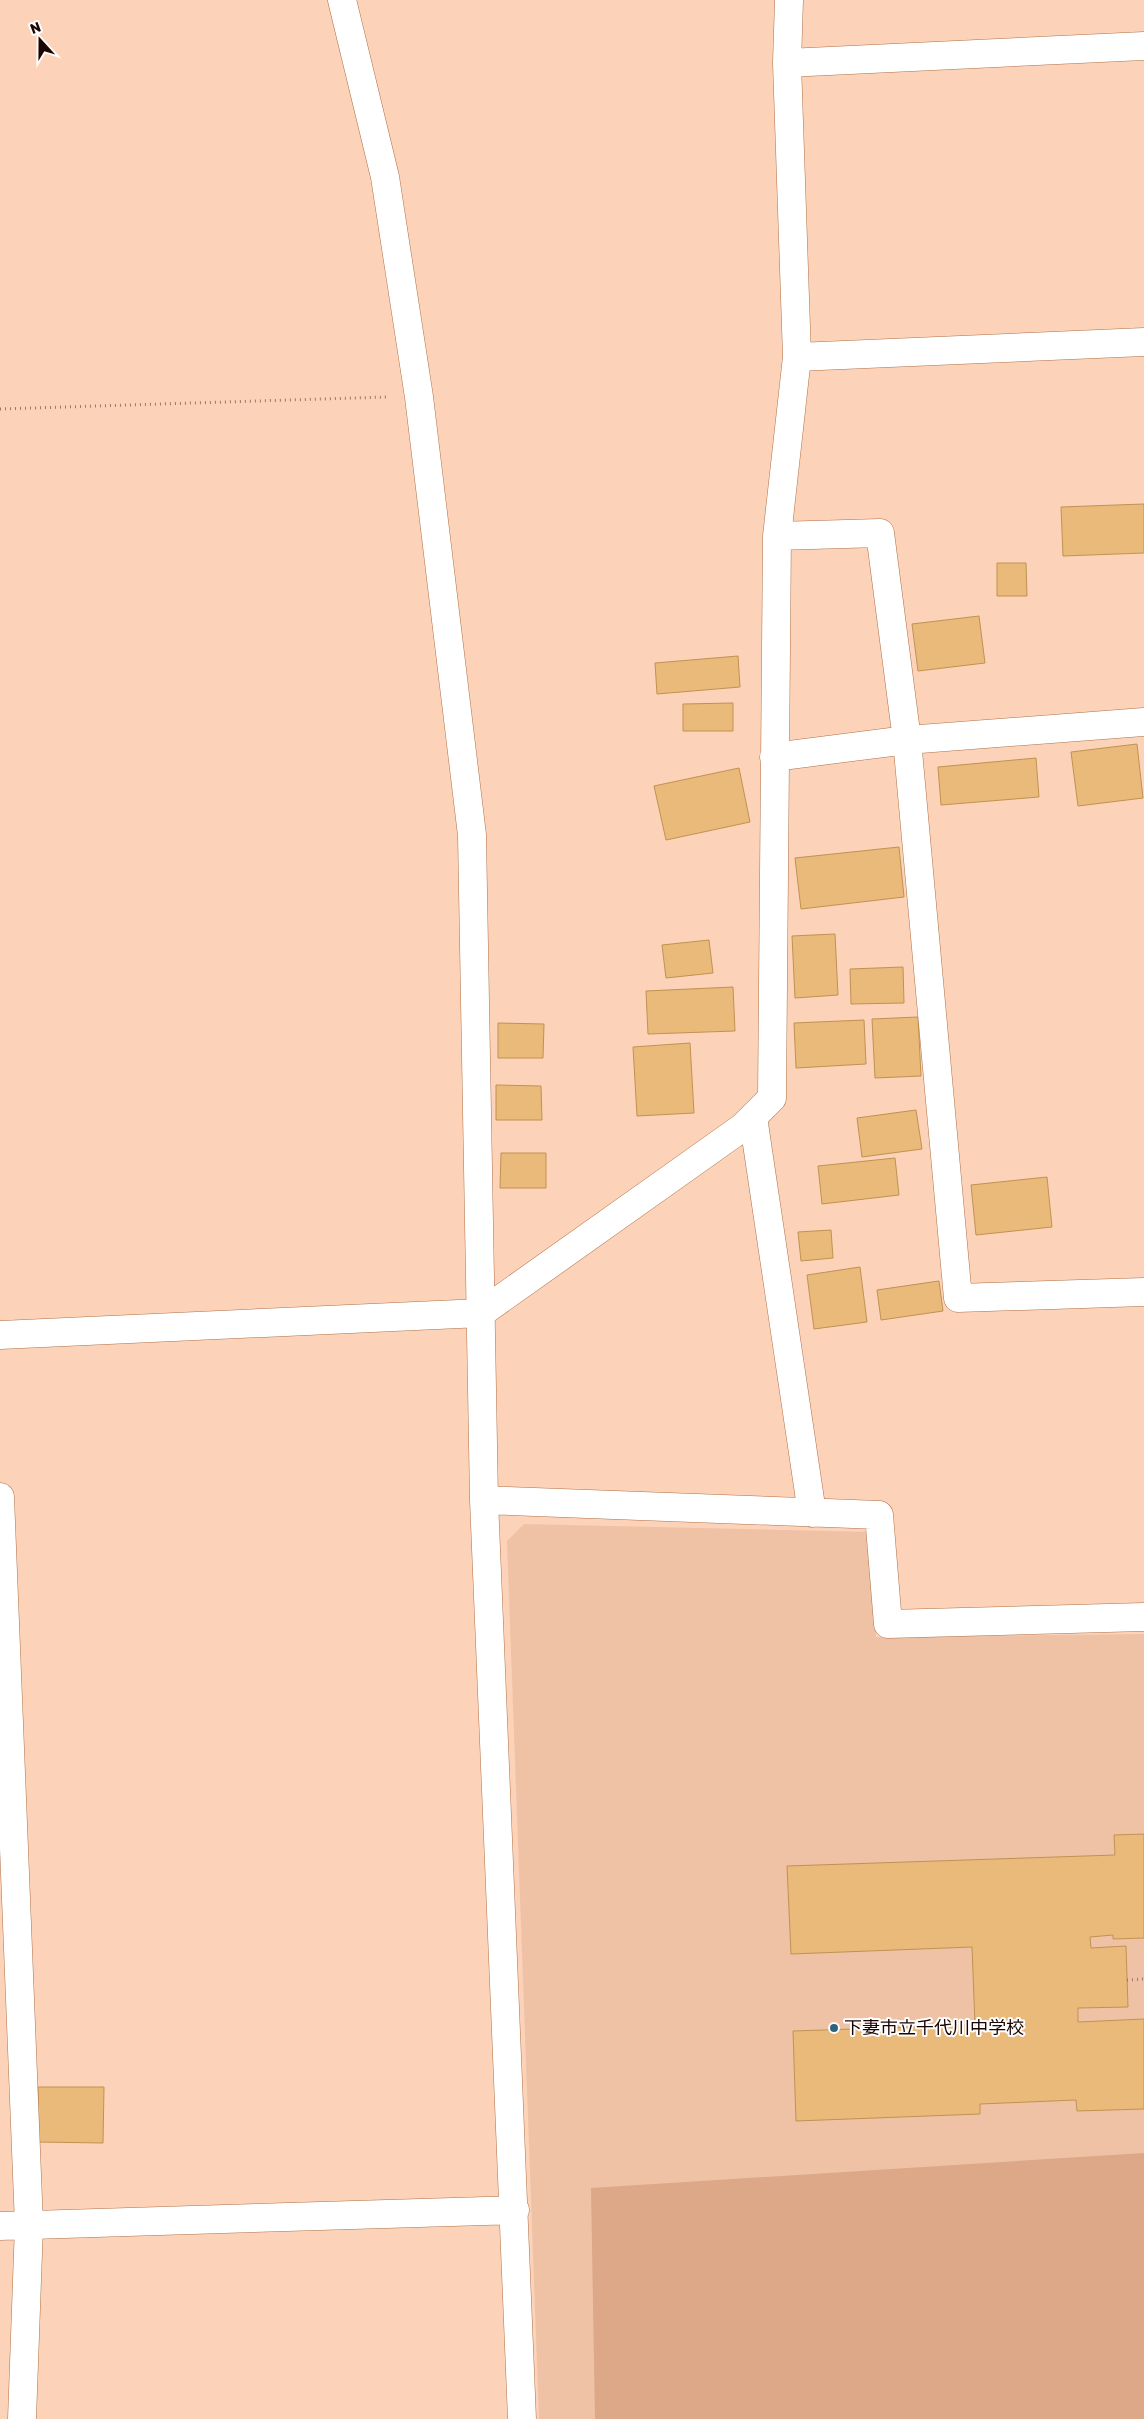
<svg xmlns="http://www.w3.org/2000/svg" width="1144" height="2419" viewBox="0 0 1144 2419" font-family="Rubik,'Noto Sans JP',sans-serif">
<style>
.built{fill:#efc2a6}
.green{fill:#dca888}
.building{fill:#eaba7a;stroke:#c09252}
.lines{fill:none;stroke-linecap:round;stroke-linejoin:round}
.minor-casing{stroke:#b07147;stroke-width:29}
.path{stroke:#9a7867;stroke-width:3;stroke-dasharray:1 4;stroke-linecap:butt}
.minor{stroke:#fff;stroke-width:28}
.poi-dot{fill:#2e637f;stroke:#fdfdfd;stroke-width:2}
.labels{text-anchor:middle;stroke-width:4;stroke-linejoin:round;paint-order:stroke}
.poi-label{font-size:18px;fill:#1b0500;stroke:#fdfdfd;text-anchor:start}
</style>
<rect width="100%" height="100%" fill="#fcd2b8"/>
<!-- built -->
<path class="built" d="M524 1524 871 1532 876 1637 1144 1634V2419H539L507 1541Z"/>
<!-- green -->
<path class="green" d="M1144 2153V2419H595L591 2188Z"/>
<!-- building -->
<path class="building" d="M1144 504V553L1063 556 1061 507Z
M997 563H1026L1027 596H997Z
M979 616 985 663 918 671 912 624Z
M738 656 740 687 657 694 655 663Z
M733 703V731H683V704Z
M1137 744 1143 798 1078 806 1071 752Z
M1036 758 1039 797 941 805 938 767Z
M739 768 750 822 666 840 654 786Z
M899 847 904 897 801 909 795 858Z
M835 934 838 995 795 998 792 936Z
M709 940 713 973 666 978 662 945Z
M903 967 904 1003 851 1004 850 969Z
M733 987 735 1031 648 1034 646 991Z
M918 1017 921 1076 875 1078 872 1019Z
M864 1020 866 1064 796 1068 794 1023Z
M498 1023 544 1024 543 1058H498Z
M690 1043 694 1113 637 1116 633 1047Z
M496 1085 541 1086 542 1120H496Z
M916 1110 922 1149 862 1157 857 1118Z
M501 1153H546V1188H500Z
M895 1158 899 1195 822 1204 818 1166Z
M1047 1177 1052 1227 976 1235 971 1185Z
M831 1230 833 1258 801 1261 798 1232Z
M860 1267 867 1322 814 1329 807 1275Z
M939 1281 943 1311 881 1320 877 1290Z
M1144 1834V1938L1113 1939V1935L1090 1937 1091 1948 1126 1946 1128 2007 1078 2008V2022L1144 2019V2109L1077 2111 1076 2100 980 2104V2114L796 2121 793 2031 975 2025 972 1947 791 1954 787 1866 1115 1855 1114 1835Z
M38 2087H104L103 2143 38 2142Z"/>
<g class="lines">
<defs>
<path id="minor" d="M342 0 385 177 419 397 472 835 484 1500 522 2419
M787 63 1144 46
M797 357 1144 342
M777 536 880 533 907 740 958 1298 1144 1292
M774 757 907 740 1144 722
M753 1117 812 1513
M0 1335 481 1313 743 1127 772 1098 777 536 797 357 787 63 789 0
M0 1497 29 2225 22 2419
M484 1500 879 1515 888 1624 1144 1617
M0 2226 515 2210"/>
</defs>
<!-- minor casing -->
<use href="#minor" class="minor-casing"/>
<!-- path -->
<path class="path" d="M0 409 386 397
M1127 1980 1144 1979"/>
<!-- minor -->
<use href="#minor" class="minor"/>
</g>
<!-- markers -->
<circle class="poi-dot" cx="834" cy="2028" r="5"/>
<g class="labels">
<!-- poi labels -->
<g class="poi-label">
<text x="844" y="2034">下妻市立千代川中学校</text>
</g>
</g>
<!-- north arrow -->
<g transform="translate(40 40) rotate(339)" stroke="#fdfdfd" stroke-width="4" paint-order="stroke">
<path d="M0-4L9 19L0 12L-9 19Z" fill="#1b0500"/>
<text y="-8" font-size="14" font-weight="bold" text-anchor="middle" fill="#1b0500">N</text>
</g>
</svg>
